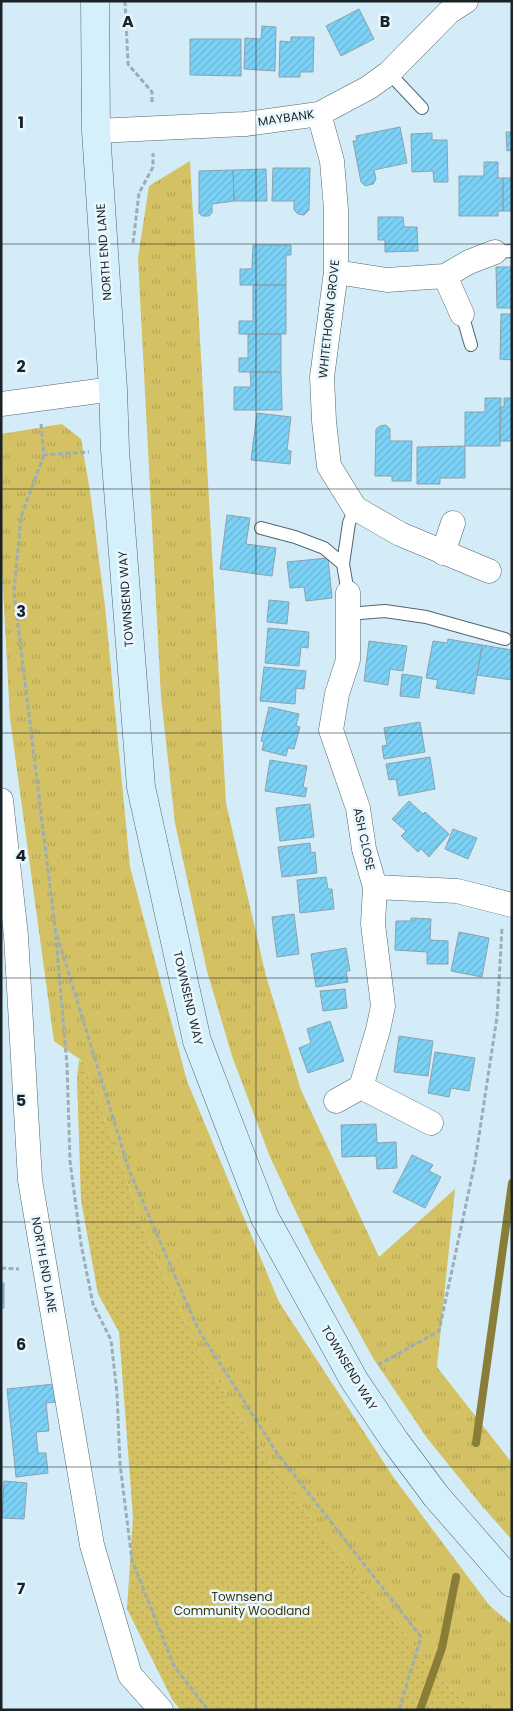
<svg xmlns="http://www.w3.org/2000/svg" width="513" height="1711" viewBox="0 0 513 1711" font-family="Poppins,sans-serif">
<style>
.grass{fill:url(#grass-tufts)}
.park{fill:url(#park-dots)}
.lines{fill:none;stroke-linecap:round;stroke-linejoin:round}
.stream{stroke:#897e38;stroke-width:8}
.building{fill:url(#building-hatch);stroke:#8ba2ac}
.lane-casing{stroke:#516670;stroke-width:14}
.street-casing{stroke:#516670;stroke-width:25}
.secondary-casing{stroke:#516670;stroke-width:29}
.path{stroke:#9baeb7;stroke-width:3;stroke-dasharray:5 2.5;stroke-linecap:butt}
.lane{stroke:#fff;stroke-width:12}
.street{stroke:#fff;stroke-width:24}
.secondary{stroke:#d4f0fb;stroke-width:28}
.grid{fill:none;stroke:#192226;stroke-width:1;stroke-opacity:0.55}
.labels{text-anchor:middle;stroke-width:5;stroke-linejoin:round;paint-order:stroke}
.street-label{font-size:12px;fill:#192226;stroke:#e9f7fe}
.park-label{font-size:12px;fill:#3b3306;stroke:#e9f7fe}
.grid-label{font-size:16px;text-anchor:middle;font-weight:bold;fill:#192226;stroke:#e9f7fe;stroke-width:5;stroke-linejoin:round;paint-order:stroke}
</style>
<defs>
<pattern id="grass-tufts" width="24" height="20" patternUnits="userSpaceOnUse" patternTransform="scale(1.25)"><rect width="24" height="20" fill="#d3c163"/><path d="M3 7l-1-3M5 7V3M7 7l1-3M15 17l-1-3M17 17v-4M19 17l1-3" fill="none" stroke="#b5a656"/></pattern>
<pattern id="park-dots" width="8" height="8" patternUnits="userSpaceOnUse" patternTransform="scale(1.25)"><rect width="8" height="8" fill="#d3c163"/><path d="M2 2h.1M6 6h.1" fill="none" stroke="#b5a656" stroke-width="1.8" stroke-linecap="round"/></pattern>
<pattern id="building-hatch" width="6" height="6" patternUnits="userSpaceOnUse" patternTransform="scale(1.25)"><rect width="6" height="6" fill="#7bd2f6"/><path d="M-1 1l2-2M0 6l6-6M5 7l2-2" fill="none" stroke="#6ab4d3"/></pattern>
</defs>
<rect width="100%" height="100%" fill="#d4ecf7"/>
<!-- grass -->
<path class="grass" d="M190 161 226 803 266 976 301 1090 379 1257 455 1189 437 1367 512 1463V1540L482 1506 427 1438 373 1358 314 1250 270 1157 232 1056 207 971 175 823 161 697 138 258 149 186Z
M62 424 81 439 90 491 105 606 130 867 187 1081 279 1302 394 1478 489 1605 512 1625V1710H473L442 1680 314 1523 242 1420 198 1349 149 1243 85 1063 54 1041 10 719 1 551V434Z"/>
<!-- park -->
<path class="park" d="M79 1060 85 1063 149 1243 198 1349 242 1420 314 1523 442 1680 473 1710H181L173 1701 127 1609 133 1517 119 1332 98 1294 81 1200 77 1079Z"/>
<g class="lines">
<!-- stream -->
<path class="stream" d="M476 1443 512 1183
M420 1710 442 1648 456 1577"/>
</g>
<!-- building -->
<path class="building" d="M359 9 374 39 341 56 326 26Z
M262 26 276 27 275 71 244 69 245 38 261 39Z
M291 37H314L313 72H300V77H279L280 41 291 42Z
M190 39H241V76L190 75Z
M400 127 407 163 374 170 376 179 373 184 365 186 361 182 353 141H357L356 136Z
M506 132H512V150L507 151Z
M432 133V140H447L448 182H434L433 171 412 172 411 134Z
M484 162H498V178H503V211H498V216H459V176H484Z
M273 168H310L309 210 304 215 298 214 294 210V201H272Z
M266 169 267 201H234L233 170Z
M233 170 234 201 212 204V213L209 216H202L199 213V171Z
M503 178H512V211H503Z
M378 217H403L404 227H417L418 251 385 252V240H378Z
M253 245H291V255H286V285H240V269H252Z
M496 267H512V308H497Z
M253 285H286V334H239V321H253Z
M501 314H512V360L500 359Z
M248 334H281V372H239V358H248Z
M250 372H281L282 410H234V387H251Z
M485 398H501L500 446H465V412H485Z
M504 398H512V441H500V407H504Z
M257 413 291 417 287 450 291 451 290 464 251 460Z
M386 425 390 429V441H412L411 481H392V476H375L376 429 380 426Z
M465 446V478H440V484H417V447Z
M227 515 250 518 246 544 276 548 272 576 220 569Z
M328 558 332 598 306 601 304 587 290 588 287 562Z
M269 600 289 602 287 624 267 622Z
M268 628 309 632 308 648 301 647 299 666 265 663Z
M448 639 482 645 474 694 436 688 438 680 426 678 433 641 447 643Z
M369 641 407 646 403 671 390 669 388 685 364 681Z
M482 645 512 650V680L477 675Z
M264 667 306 671 304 689 296 688 295 704 260 701Z
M402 674 422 677 419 698 400 696Z
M269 707 299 714 296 726 300 727 294 749 288 748 286 756 262 750 264 742 261 741Z
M420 722 425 752 384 759 382 746 387 745 384 728Z
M430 757 435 789 399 796 396 779 389 780 386 764Z
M270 760 307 766 303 787 307 788 305 797 265 791Z
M409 801 423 814 425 812 449 834 429 857 421 849 418 852 401 836 406 831 392 819Z
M310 804 314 837 280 841 276 808Z
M453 829 477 838 468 859 445 849Z
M310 843 311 853 315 852 317 873 282 877 278 847Z
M326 877 328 889H332L334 909 300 913 297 880Z
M294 914 299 954 277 957 272 917Z
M411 918 431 919 430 940 448 941V964H427V952L395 950 396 921H411Z
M459 932 489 938 482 977 451 971Z
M346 948 350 971H346L348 982 316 987 311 954Z
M345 989 347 1008 323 1011 320 991Z
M330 1021 344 1061 308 1073 299 1048 311 1043 307 1029Z
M399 1036 433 1041 428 1076 394 1072Z
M435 1052 475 1058 469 1091 451 1088 449 1097 428 1093Z
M376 1124 377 1143 396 1142 397 1168 377 1169 376 1156 342 1157 341 1125Z
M412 1155 433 1165 429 1171 441 1177 425 1208 393 1192Z
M1 1283H4V1308H1Z
M54 1384 56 1402 46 1403 49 1431 36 1432 38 1453H46L48 1473 16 1477 7 1389Z
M4 1481 27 1483 24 1519 2 1518Z"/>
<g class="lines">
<defs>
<path id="lane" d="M389 73 422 108
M495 252 512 251
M462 314 471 345
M261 528 295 537 324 548 343 564
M348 593 343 564 349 523 355 508
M348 614 385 611 426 617 505 639"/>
<path id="street" d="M319 114 332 161 336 209V272L322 377 324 421 329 466 355 508 400 534 489 571
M96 131 245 124 319 114 368 88 389 73 449 12 466 1
M336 272 387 280 445 276 469 262 495 252
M445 276 462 314
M1 404 113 389
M443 553 453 523
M1 800 16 936 30 1180 92 1545 130 1675 161 1710
M375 887 457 891 512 905
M361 1087 431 1123
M336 1101 361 1087 378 1030 383 1006 373 924 375 887 364 849 358 808 331 730 337 694 348 660V593"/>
<path id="secondary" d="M95 1 96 131 113 389 115 450 141 787 197 1041 265 1218 354 1380 395 1441 436 1496 512 1583"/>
</defs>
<!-- lane casing -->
<use href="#lane" class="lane-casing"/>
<!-- street casing -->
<use href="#street" class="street-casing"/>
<!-- secondary casing -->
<use href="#secondary" class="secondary-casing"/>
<!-- path -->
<path class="path" d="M125 1 128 64 152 92V104
M133 243 139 193 153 167V153
M41 424 44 455 89 452
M44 455 21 517 14 592 55 927 67 1065 70 1161 81 1244 93 1304 111 1340 117 1393 120 1464 132 1560 174 1666 208 1710
M57 935 129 1170 198 1329 277 1453 421 1637 399 1710
M1 1268 19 1269
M378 1365 439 1331 475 1162 497 1017 502 928"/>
<!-- lane -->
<use href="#lane" class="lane"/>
<!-- street -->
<use href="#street" class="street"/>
<!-- secondary -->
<use href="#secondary" class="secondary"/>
</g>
<!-- grid -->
<path class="grid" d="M256 1V1710M1 244H512M1 489H512M1 733H512M1 978H512M1 1222H512M1 1467H512"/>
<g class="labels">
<!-- street labels -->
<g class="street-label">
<text transform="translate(286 118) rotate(-8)" y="4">MAYBANK</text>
<text transform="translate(104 252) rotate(-94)" y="4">NORTH END LANE</text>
<text transform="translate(329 319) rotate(-84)" y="4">WHITETHORN GROVE</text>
<text transform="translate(126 599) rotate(-94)" y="4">TOWNSEND WAY</text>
<text transform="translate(364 839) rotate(78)" y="4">ASH CLOSE</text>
<text transform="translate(188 998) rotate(77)" y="4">TOWNSEND WAY</text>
<text transform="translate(44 1265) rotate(80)" y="4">NORTH END LANE</text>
<text transform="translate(349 1368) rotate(59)" y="4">TOWNSEND WAY</text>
</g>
<!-- park labels -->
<g class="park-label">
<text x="242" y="1601">Townsend<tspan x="242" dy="14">Community Woodland</tspan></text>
</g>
</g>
<g class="grid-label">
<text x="128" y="27">A</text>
<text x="385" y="27">B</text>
<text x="21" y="128">1</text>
<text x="21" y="372">2</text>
<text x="21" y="617">3</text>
<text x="21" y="861">4</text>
<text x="21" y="1106">5</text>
<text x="21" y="1350">6</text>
<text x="21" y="1594">7</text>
</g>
<!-- border -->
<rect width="513" height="1711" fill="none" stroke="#192226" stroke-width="5"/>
</svg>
